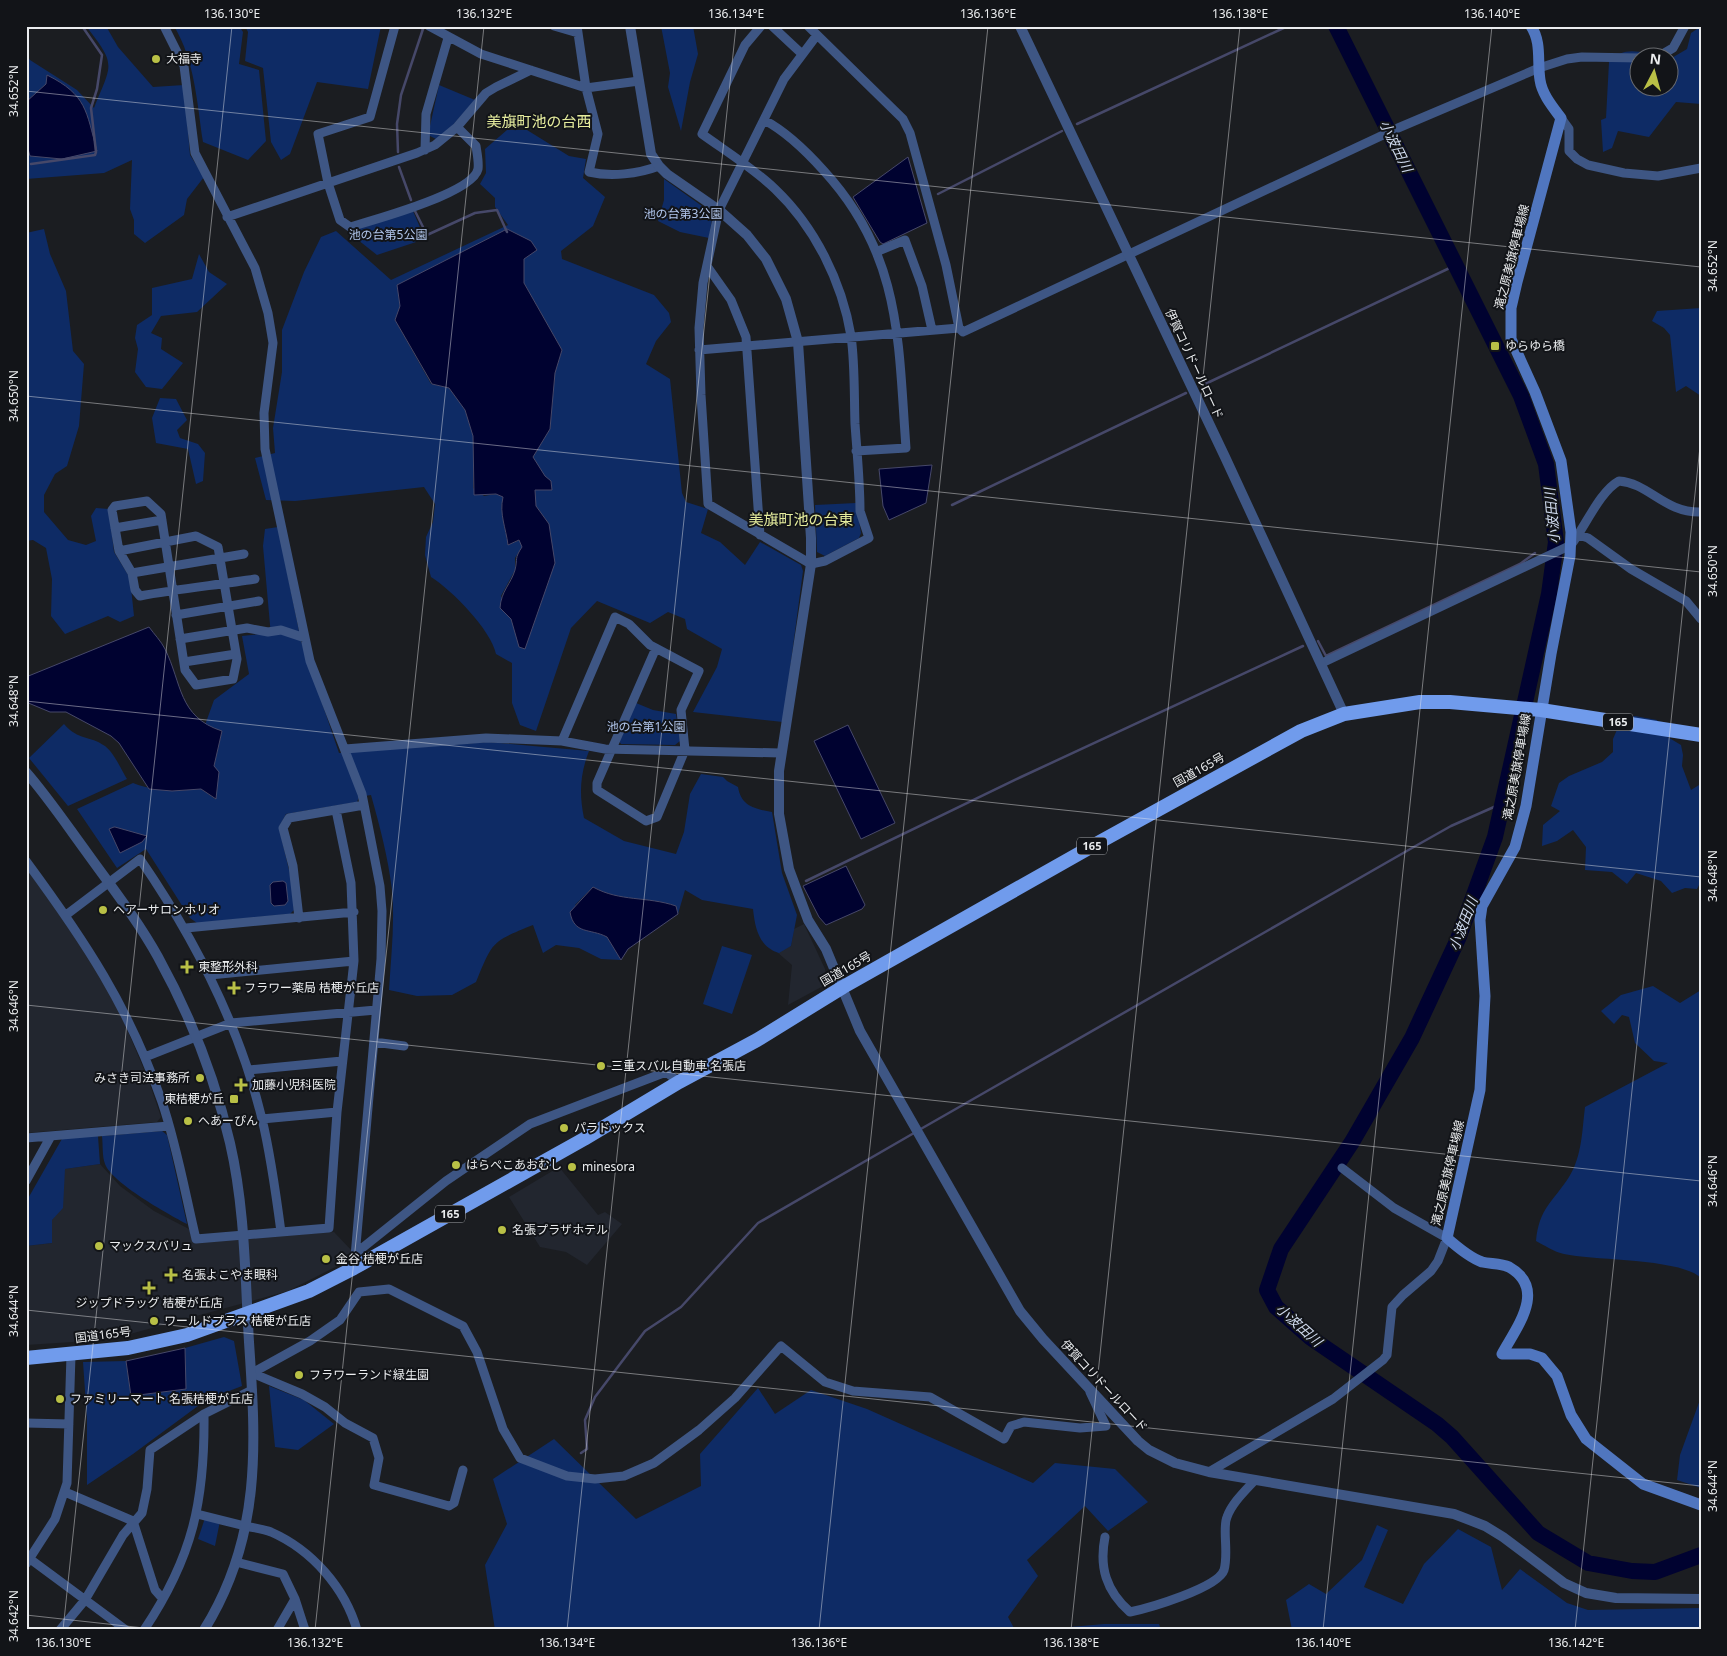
<svg xmlns="http://www.w3.org/2000/svg" width="1727" height="1656" viewBox="0 0 1727 1656" font-family="'Noto Sans','Noto Sans JP',sans-serif">
<style>
.built{fill:#22262f}
.green{fill:#0e2b65;fill-rule:evenodd}
.water{fill:#000230;stroke:#464869}
.lines{fill:none;stroke-linecap:round;stroke-linejoin:round}
.stream{stroke:#464869;stroke-width:2.5}
.river{stroke:#000230;stroke-width:16}
.minor{stroke:#3e5684;stroke-width:9}
.tertiary{stroke:#3e5684;stroke-width:10}
.secondary{stroke:#5076bf;stroke-width:11}
.trunk{stroke:#709bec;stroke-width:14}
.ticks{fill:none;stroke:#eaecee;stroke-width:1;stroke-opacity:0.45}
.poi-dot{fill:#b9c046;stroke:#121418;stroke-width:2}
.labels{text-anchor:middle;stroke-width:4;stroke-linejoin:round;paint-order:stroke}
.shield{fill:#121418;stroke:#a9abae;stroke-width:1}
.shield-label{font-size:11px;font-weight:bold;fill:#eaecee}
.poi-label{font-size:12px;fill:#eaecee;stroke:#121418;text-anchor:start}
.park-label{font-size:12px;fill:#b2c7ed;stroke:#121418}
.street-label{font-size:12px;fill:#eaecee;stroke:#121418}
.water-label{font-size:14px;font-style:italic;fill:#cfdaee;stroke:#121418}
.quarter-label{font-size:15px;fill:#e5ec9d;stroke:#121418}
.neatline{fill:none;stroke:#eaecee;stroke-width:2}
.ticks-label{font-size:12px;text-anchor:middle;fill:#eaecee}
</style>
<rect width="100%" height="100%" fill="#1b1d21"/>
<!-- built -->
<path class="built" d="M26 868 78 938 118 1008 148 1079 161 1117 157 1122 26 1133Z
M804 924 825 969 827 982 825 985 788 1005 792 965 777 952 791 946 794 929Z
M100 1164 120 1186 154 1211 189 1229 193 1242 334 1232 352 1251 345 1262 288 1291 130 1334 88 1341 26 1345V1246L52 1243V1220L65 1169Z
M559 1167 598 1215 605 1212 622 1224 587 1265 566 1252 540 1247 509 1197Z"/>
<!-- green -->
<path class="green" d="M86 26H106L118 47 153 87 184 85 190 155 204 177 187 199 184 215 145 243 134 234V220L130 209 132 160 104 173 26 179V142L30 156 62 159 46 84 26 102V54L30 60 77 90 94 108C112 63 117 66 86 26Z
M174 26H239L243 32 239 64 259 70 266 141 248 160 203 142C197 103 195 61 174 26Z
M245 26H381L368 89 317 82 290 154 281 160 271 142 263 68 245 61 248 32Z
M661 26H693L698 54 690 82 681 131 668 87 670 73Z
M1696 26H1701V104L1676 102 1649 137 1618 131 1612 148 1603 152 1601 120 1606 118 1609 62C1625 44 1642 53 1664 57L1640 58V88H1670V59L1687 49 1691 33 1697 29Z
M439 85 475 100 452 126 436 139 428 135Z
M507 130H527L569 156 586 159 583 178 605 197 593 226 561 251 562 259 654 295 669 313 671 322 656 341 646 364 670 379 682 493 686 502 708 509 701 533 720 542 745 565 760 542 801 565 803 571 783 722 693 712 717 667 722 649 687 629 685 619 668 612 650 623 597 601 571 628 536 731 520 725 512 703V663L496 654C491 630 452 590 431 577L425 555 426 537 433 522 435 504 424 487 295 501 266 500 255 458 275 453 273 428 282 372V330L304 272 321 237 336 231 391 280 508 225 495 207V198L480 184 486 173 485 149ZM536 250 524 259V283L562 350 555 373 550 429 533 457 552 490H535L536 506 549 524 519 647 516 631 501 596 515 570V558L522 547 520 540 508 545C506 528 499 514 503 497L496 494 484 496 473 488V436L465 410 449 388 431 384 395 320 400 306Z
M664 179 709 211 712 219 709 238 680 232 658 221 664 200Z
M413 211 425 239 377 255 348 232Z
M44 229 50 254 66 291 73 351 84 364 79 426 67 466 55 474 44 495V512L68 540 86 545 96 541 91 516 96 508 109 509 114 552 130 578 134 616 120 622 108 616 65 634 51 616 52 579 46 548 33 540 26 541V233Z
M199 254 209 272 227 284 197 312 161 316 151 333 162 338 161 349 183 363 162 389 146 387 135 372 138 349 135 338 137 325 152 315V288L192 279Z
M1701 308V396L1686 386 1676 392 1670 335 1664 328 1652 321 1657 311Z
M160 398 176 399 187 420 177 430 180 438 198 444 205 453 203 481 196 484 188 449 156 443 152 418Z
M856 503 861 533 859 538 825 556 817 552 815 505Z
M278 527 301 641 339 753 488 742 589 751C580 774 579 794 584 818L624 841 676 854 684 832 690 794 701 774 723 777 727 781 738 787C741 806 755 809 772 812L782 873 797 915 791 946 779 953C759 947 755 928 753 909L702 900 685 890 678 914 676 906C647 896 620 902 593 887L575 905 600 933 607 937 621 960 601 959 579 948 556 945 543 953 533 925C491 942 493 941 476 982L452 995 417 996 389 990C391 957 395 923 392 890 388 857 380 827 371 795L359 797 357 802 286 814 279 827 291 879 294 910 290 914 197 923 190 918 146 849 117 868 77 809 133 783C156 792 176 791 201 789L215 799 214 766 222 731 205 725 214 700 249 674 242 636 260 634 271 636 263 546 265 529Z
M636 703 653 710 676 714 680 741 675 745 621 744 619 741Z
M1635 716 1657 720 1666 736 1681 745 1683 755 1682 766 1691 790 1699 785 1701 781V881L1697 889 1685 888 1672 893 1661 881 1636 873 1627 884 1612 872 1585 870 1586 847 1573 830 1557 841 1542 846 1543 825 1560 811 1551 806 1559 783 1569 776 1602 762 1613 752V739L1622 718Z
M64 724C79 741 89 735 105 746 114 753 121 769 127 779L68 806 29 758Z
M722 946 752 955 732 1014 703 1004Z
M1653 986 1680 1003 1701 990V1278C1680 1258 1595 1261 1564 1254 1554 1252 1544 1245 1536 1241 1539 1208 1553 1202 1569 1177 1582 1156 1582 1131 1585 1107L1668 1063 1654 1061 1635 1043 1629 1017 1622 1015 1614 1024 1601 1011 1621 995Z
M162 1131 167 1135 187 1224C168 1214 112 1183 105 1164 102 1156 103 1144 102 1136Z
M98 1136 100 1164 65 1169 63 1208 52 1220V1243L26 1246V1202L63 1137Z
M224 1337 234 1341 242 1386 206 1400 133 1454 87 1485V1420L83 1362 126 1361 131 1396 185 1389V1348Z
M269 1386 304 1400 334 1424 298 1450 275 1447Z
M758 1388 775 1414 811 1390 867 1409 1033 1483 1055 1463 1115 1469 1148 1502 1108 1531 1085 1506 1027 1560 1038 1576 1008 1617 1015 1630H495L485 1565 507 1524 493 1479 554 1439 636 1519 701 1486 700 1454Z
M1701 1397V1488L1677 1480 1680 1455Z
M205 1518 220 1521 215 1546 198 1539Z
M1377 1525 1388 1530 1364 1587 1403 1604 1424 1564 1458 1529 1491 1547 1502 1590 1520 1569 1567 1603 1588 1610 1701 1608V1630H1292L1286 1600 1309 1584 1326 1594 1362 1560Z
M1104 1624H1159L1161 1630H1066L1070 1627Z"/>
<!-- water -->
<path class="water" d="M47 75C87 95 86 111 97 151L62 159 30 156 26 142V102L46 84Z
M908 157 927 223 883 244 880 242 853 197Z
M507 229 531 241 537 250 524 259V283L562 350 555 373 550 429 533 457 545 476 551 481 552 490H535L536 506 549 524 555 563 525 649 519 647 511 619 500 608C501 591 511 584 515 570 518 558 514 559 522 547L519 540 508 545C506 528 499 514 503 497L496 494 474 495 473 436 465 410 449 388 432 384 395 320 400 306 397 285Z
M932 465 926 503 889 520 883 506 879 469Z
M149 627C154 634 161 641 165 649 182 683 178 717 222 731L214 766 219 772 216 799 201 789 172 791 149 789 119 743 111 736 66 712H50L26 702V677Z
M848 725 895 823 861 839 814 741Z
M114 827H115L147 836 142 842 120 853 109 829Z
M846 866 865 905 862 909 826 925 819 917 803 886Z
M283 881 286 883 288 901 285 905 274 906 271 903 270 885 273 882Z
M593 887C620 902 647 896 676 906L678 914 628 949 621 960 607 937C590 928 574 935 570 912Z
M185 1348 186 1389 131 1396 126 1361Z"/>
<g class="lines">
<!-- stream -->
<path class="stream" d="M1077 124 1288 26
M398 152 397 124 401 95 423 29 418 26
M31 164 95 155 96 152 91 108 97 89 102 55 82 26
M399 167 411 200
M938 194 1062 131
M415 211 427 235 475 213 497 210 507 232
M1203 385 1456 265
M952 505 1186 393
M1318 641 1326 656 1520 564 1535 553
M806 881 1021 777 1303 646
M919 1130 1412 848 1451 826 1503 803
M581 1453 587 1449 585 1420 595 1397 645 1331 681 1307 758 1223 914 1133"/>
<!-- river -->
<path class="river" d="M1336 26 1521 396 1546 464 1556 542 1549 594 1495 837 1458 939 1412 1038 1352 1142 1281 1249 1267 1290 1276 1307 1311 1338 1437 1424 1452 1437 1538 1533 1588 1563 1632 1571 1655 1572 1701 1555"/>
<!-- minor -->
<path class="minor" d="M164 26 184 66 195 153 255 268 268 313 273 343 264 413 265 449 310 661 362 794 380 886 382 911 381 959 354 1268
M395 26 370 117 318 134 328 183 340 220 350 227C374 220 473 193 478 169 479 162 477 153 476 146L457 127
M429 26 481 54 586 88 639 81
M554 26 578 33
M577 26 586 88 598 134 589 172C611 177 638 174 659 166
M761 26 745 45 702 134C727 152 753 168 775 189 815 227 842 282 851 336 855 364 854 395 855 424 857 453 860 482 860 511L869 538 825 561 811 564 708 504 701 395 699 328 703 283 719 210 784 79 817 35
M772 26 802 54
M808 26 903 119 910 133 946 265 959 328 963 332 1398 128 1539 68 1567 59 1582 57 1640 58
M1656 58 1673 48 1685 26
M1561 118 1569 129V151L1577 159 1588 165 1624 173 1658 176 1701 168
M764 120C787 132 807 152 824 171 902 256 898 341 906 448L856 451
M425 150 426 114 448 38
M227 217 417 153 435 145 457 127 486 93 496 87 531 70
M876 252 905 240 922 286 932 330
M707 266 731 300 746 337 760 535
M699 350 959 328
M115 528 162 520
M1579 535 1588 538 1631 569 1686 601 1701 619
M119 551 196 536 218 547 237 659 233 679 196 685 185 670 161 514 147 501 115 506 112 510 119 551 132 573 135 590 140 596C178 589 217 585 255 579
M132 573 244 554
M176 615 259 601
M180 639 247 628 268 632 281 630 305 638
M184 662 236 654
M1322 663 1571 545C1585 527 1600 491 1619 481 1649 483 1664 513 1701 512
M562 741 615 617 629 624 650 645 699 671 681 710 685 750 657 817 646 821 597 790V783L656 648
M345 749 486 738 562 741 605 749 780 753
M26 861C85 941 129 1007 162 1102 177 1146 185 1193 196 1239L329 1228 337 1112 354 961 351 883 336 810
M66 915 140 859C195 939 239 1024 262 1119 271 1156 276 1194 281 1232
M299 918 293 866 283 828 289 818 364 805
M186 928 354 912
M210 975 354 961
M374 1042 404 1046
M145 1057 231 1023 376 1010
M249 1070 342 1061
M262 1119 337 1112
M26 1138 169 1126
M26 1181 51 1136
M356 1253 446 1181 530 1124 666 1072 679 1082
M252 1373 310 1341 340 1320 359 1292 389 1289 463 1326 477 1352 503 1429 520 1458 567 1476 595 1479 624 1476 654 1463 699 1430 735 1398 781 1346 825 1382 853 1391 930 1397 1004 1439 1011 1426 1024 1422 1080 1428 1106 1426 1090 1392
M252 1373 302 1394 325 1407 345 1423 373 1438 379 1458 374 1485 449 1506 454 1503 463 1470
M26 1423 69 1424
M1209 1472 1333 1399 1383 1360 1387 1355 1392 1307 1403 1295 1431 1271 1438 1261 1447 1238 1394 1208 1342 1168
M65 1492 133 1521
M197 1514C213 1518 229 1522 245 1526 254 1528 263 1529 271 1532 312 1550 345 1588 357 1630
M133 1521 155 1590 163 1599
M1105 1537C1099 1567 1106 1591 1130 1612 1149 1608 1218 1588 1224 1570 1229 1553 1222 1528 1227 1517 1232 1503 1245 1491 1255 1480
M26 1556 126 1630
M236 1562 283 1574 295 1599 305 1630
M26 1564 55 1519 67 1483 71 1355
M60 1630 85 1600 123 1535 142 1513 147 1489 150 1450 204 1414 252 1390
M144 1630C193 1557 205 1500 204 1414
M277 1630 295 1599"/>
<!-- tertiary -->
<path class="tertiary" d="M630 26 651 154 659 166 667 174 719 210 747 235 766 259 786 299 798 342 811 538V564L779 771V814L789 869 808 920 826 949 860 1031 1020 1311 1043 1339 1138 1441 1149 1450 1175 1463 1209 1472 1454 1514 1485 1526 1503 1537 1564 1583 1586 1593 1616 1598 1701 1599
M1020 26 1225 457 1344 714
M26 772C47 796 66 824 85 850 110 885 137 919 158 957 190 1015 215 1078 230 1143 245 1208 245 1275 249 1342 256 1445 262 1537 204 1630"/>
<!-- secondary -->
<path class="secondary" d="M1531 26C1542 43 1537 61 1540 80 1542 94 1552 106 1561 118L1517 282 1511 308V339L1535 392 1561 461 1571 532 1570 556 1551 654 1526 806 1515 847 1482 906 1480 920 1485 996 1480 1090 1447 1238C1456 1246 1471 1258 1482 1262 1491 1264 1501 1263 1509 1267 1548 1289 1516 1328 1502 1354H1530L1542 1358 1557 1376 1571 1415 1586 1439 1643 1484 1701 1505"/>
<!-- trunk -->
<path class="trunk" d="M26 1358 128 1348 187 1335 309 1291 354 1268 584 1139 679 1082 757 1040 843 987 1096 844 1301 731 1344 714 1420 702H1450L1541 710 1701 735"/>
</g>
<!-- ticks -->
<path class="ticks" d="M26 91 1701 267M26 396 1701 572M26 701 1701 877M26 1005 1701 1181M26 1310 1701 1486M26 1615 162 1630M63 1630 232 26M315 1630 484 26M567 1630 736 26M819 1630 988 26M1071 1630 1240 26M1323 1630 1492 26M1575 1630 1701 437"/>
<!-- markers -->
<g class="poi-dot">
<circle cx="156" cy="59" r="5"/>
<rect x="1490" y="341" width="10" height="10" rx="2.5"/>
<circle cx="103" cy="910" r="5"/>
<path d="M184.5 959.5h5v5h5v5h-5v5h-5v-5h-5v-5h5z"/>
<path d="M231.5 980.5h5v5h5v5h-5v5h-5v-5h-5v-5h5z"/>
<circle cx="601" cy="1066" r="5"/>
<circle cx="200" cy="1078" r="5"/>
<path d="M238.5 1077.5h5v5h5v5h-5v5h-5v-5h-5v-5h5z"/>
<rect x="229" y="1094" width="10" height="10" rx="2.5"/>
<circle cx="188" cy="1121" r="5"/>
<circle cx="564" cy="1128" r="5"/>
<circle cx="456" cy="1165" r="5"/>
<circle cx="572" cy="1167" r="5"/>
<circle cx="502" cy="1230" r="5"/>
<circle cx="99" cy="1246" r="5"/>
<circle cx="326" cy="1259" r="5"/>
<path d="M168.5 1267.5h5v5h5v5h-5v5h-5v-5h-5v-5h5z"/>
<path d="M146.5 1280.5h5v5h5v5h-5v5h-5v-5h-5v-5h5z"/>
<circle cx="154" cy="1321" r="5"/>
<circle cx="299" cy="1375" r="5"/>
<circle cx="60" cy="1399" r="5"/>
</g>
<g class="labels">
<!-- shield labels -->
<g class="shield">
<rect x="1603" y="713.5" width="30" height="17" rx="4"/>
<rect x="1077" y="837.5" width="30" height="17" rx="4"/>
<rect x="435" y="1205.5" width="30" height="17" rx="4"/>
</g>
<g class="shield-label">
<text x="1618" y="726">165</text>
<text x="1092" y="850">165</text>
<text x="450" y="1218">165</text>
</g>
<!-- poi labels -->
<g class="poi-label">
<text x="166" y="63">大福寺</text>
<text x="1505" y="350">ゆらゆら橋</text>
<text x="113" y="914">ヘアーサロンホリオ</text>
<text x="198" y="971">東整形外科</text>
<text x="244" y="992">フラワー薬局 桔梗が丘店</text>
<text x="611" y="1070">三重スバル自動車 名張店</text>
<text x="190" y="1082" text-anchor="end">みさき司法事務所</text>
<text x="252" y="1089">加藤小児科医院</text>
<text x="224" y="1103" text-anchor="end">東桔梗が丘</text>
<text x="198" y="1125">へあーぴん</text>
<text x="574" y="1132">パラドックス</text>
<text x="466" y="1169">はらぺこあおむし</text>
<text x="582" y="1171">minesora</text>
<text x="512" y="1234">名張プラザホテル</text>
<text x="109" y="1250">マックスバリュ</text>
<text x="336" y="1263">金谷 桔梗が丘店</text>
<text x="182" y="1279">名張よこやま眼科</text>
<text x="149" y="1307" text-anchor="middle">ジップドラッグ 桔梗が丘店</text>
<text x="164" y="1325">ワールドプラス 桔梗が丘店</text>
<text x="309" y="1379">フラワーランド緑生園</text>
<text x="70" y="1403">ファミリーマート 名張桔梗が丘店</text>
</g>
<!-- park labels -->
<g class="park-label">
<text x="683" y="218">池の台第3公園</text>
<text x="388" y="239">池の台第5公園</text>
<text x="646" y="731">池の台第1公園</text>
</g>
<!-- street labels -->
<g class="street-label">
<text transform="translate(1512 257) rotate(-76)" y="4">滝之原美旗停車場線</text>
<text transform="translate(1194 364) rotate(65)" y="4">伊賀コリドールロード</text>
<text transform="translate(1517 767) rotate(-80)" y="4">滝之原美旗停車場線</text>
<text transform="translate(1199 770) rotate(-29)" y="4">国道165号</text>
<text transform="translate(846 969) rotate(-30)" y="4">国道165号</text>
<text transform="translate(1448 1173) rotate(-77)" y="4">滝之原美旗停車場線</text>
<text transform="translate(103 1335) rotate(-7)" y="4">国道165号</text>
<text transform="translate(1104 1386) rotate(47)" y="4">伊賀コリドールロード</text>
</g>
<!-- water labels -->
<g class="water-label">
<text transform="translate(1396 146) rotate(64)" y="5">小波田川</text>
<text transform="translate(1552 516) rotate(-95)" y="5">小波田川</text>
<text transform="translate(1463 924) rotate(-69)" y="5">小波田川</text>
<text transform="translate(1299 1325) rotate(42)" y="5">小波田川</text>
</g>
<!-- quarter labels -->
<g class="quarter-label">
<text x="539" y="127">美旗町池の台西</text>
<text x="801" y="525">美旗町池の台東</text>
</g>
</g>
<!-- border -->
<rect width="1727" height="1656" fill="none" stroke="#121418" stroke-width="55"/>
<!-- north arrow -->
<g transform="translate(1654 72) rotate(6)"><circle r="24" fill="#121418" stroke="#686a6e"/>
<path d="M0-4L9 19L0 12L-9 19Z" fill="#b9c046"/>
<text y="-8" font-size="14" font-weight="bold" text-anchor="middle" fill="#eaecee">N</text>
</g>
<rect x="28" y="28" width="1672" height="1600" class="neatline"/>
<g class="ticks-label">
<text x="232" y="18">136.130°E</text>
<text x="484" y="18">136.132°E</text>
<text x="736" y="18">136.134°E</text>
<text x="988" y="18">136.136°E</text>
<text x="1240" y="18">136.138°E</text>
<text x="1492" y="18">136.140°E</text>
<text transform="translate(14 91) rotate(-90)" y="4">34.652°N</text>
<text transform="translate(1713 266) rotate(-90)" y="4">34.652°N</text>
<text transform="translate(14 396) rotate(-90)" y="4">34.650°N</text>
<text transform="translate(1713 571) rotate(-90)" y="4">34.650°N</text>
<text transform="translate(14 701) rotate(-90)" y="4">34.648°N</text>
<text transform="translate(1713 876) rotate(-90)" y="4">34.648°N</text>
<text transform="translate(14 1006) rotate(-90)" y="4">34.646°N</text>
<text transform="translate(1713 1181) rotate(-90)" y="4">34.646°N</text>
<text transform="translate(14 1311) rotate(-90)" y="4">34.644°N</text>
<text transform="translate(1713 1486) rotate(-90)" y="4">34.644°N</text>
<text transform="translate(14 1616) rotate(-90)" y="4">34.642°N</text>
<text x="63" y="1647">136.130°E</text>
<text x="315" y="1647">136.132°E</text>
<text x="567" y="1647">136.134°E</text>
<text x="819" y="1647">136.136°E</text>
<text x="1071" y="1647">136.138°E</text>
<text x="1323" y="1647">136.140°E</text>
<text x="1576" y="1647">136.142°E</text>
</g>
</svg>
